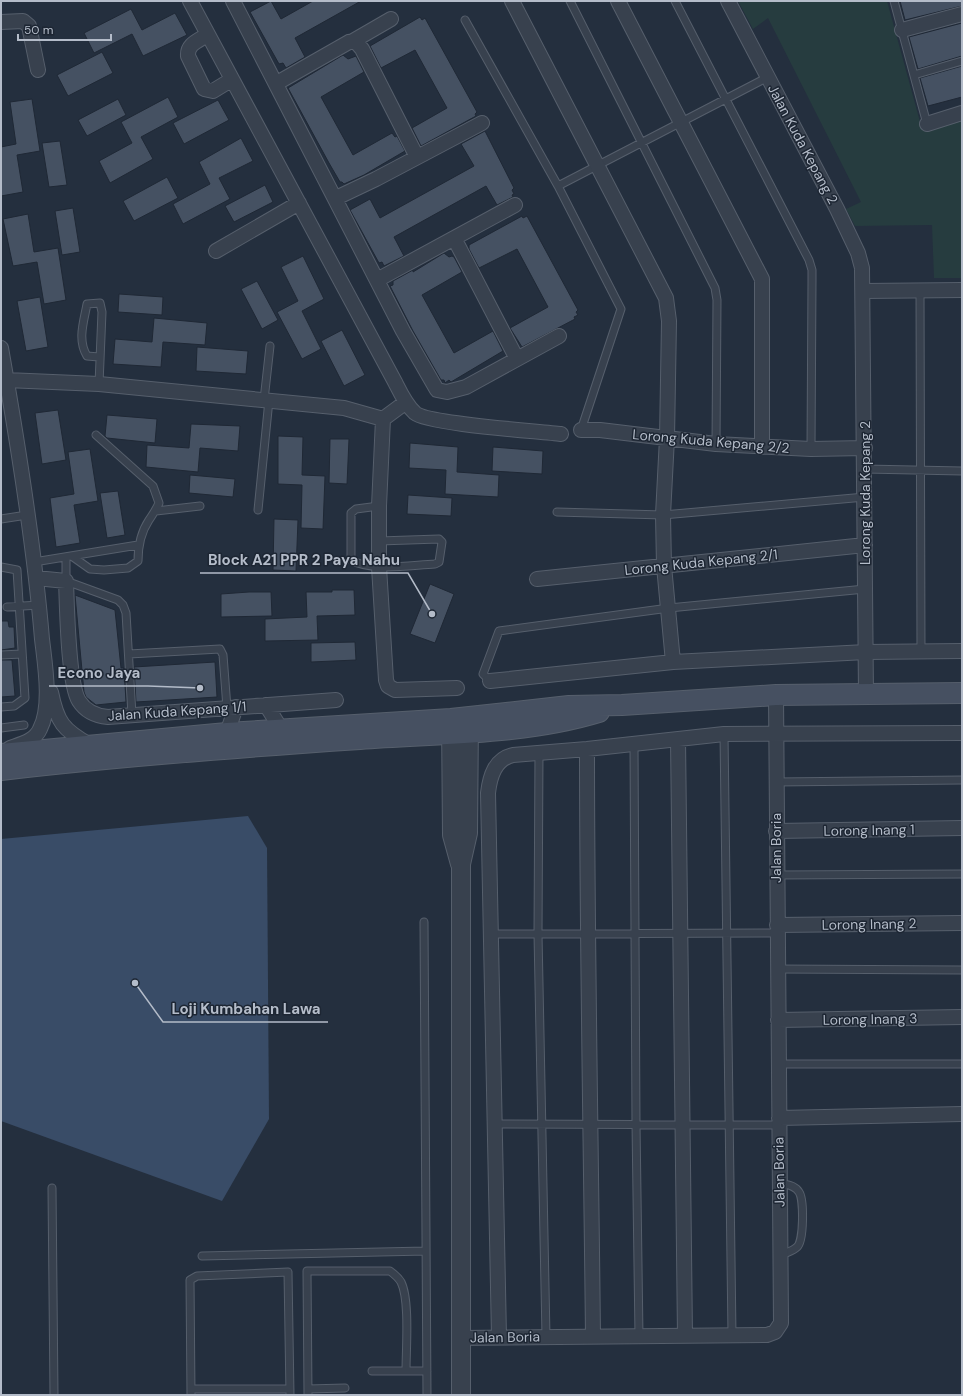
<svg xmlns="http://www.w3.org/2000/svg" width="963" height="1396" viewBox="0 0 963 1396" font-family="'DM Sans',sans-serif">
<style>
.green{fill:#263c3f}
.water{fill:#394c67}
.building{fill:#455162;stroke:#1f2835}
.lines{fill:none;stroke-linecap:round;stroke-linejoin:round}
.service-casing{stroke:#565f6c;stroke-width:9}
.minor-casing{stroke:#565f6c;stroke-width:16}
.tertiary-casing{stroke:#565f6c;stroke-width:20}
.secondary-casing{stroke:#565f6c;stroke-width:22}
.service{stroke:#38414e;stroke-width:7}
.minor{stroke:#38414e;stroke-width:14}
.tertiary{stroke:#38414e;stroke-width:18}
.secondary{stroke:#465061;stroke-width:20}
.labels{text-anchor:middle;stroke-width:3;stroke-linejoin:round;paint-order:stroke}
.street-label{font-size:14px;fill:#b4bcc9;stroke:#1d2633}
.leader{fill:none;stroke:#b4bcc9;stroke-width:1.5}
.callout-dot{fill:#b4bcc9;stroke:#1d2633;stroke-width:1.5}
.callout-label{font-size:15px;text-anchor:middle;font-weight:bold;fill:#b4bcc9;stroke:#1d2633;stroke-width:3;stroke-linejoin:round;paint-order:stroke}
</style>
<rect width="100%" height="100%" fill="#242f3e"/>
<!-- green -->
<path class="green" d="M738 1H887L922 129 962 119V278H934L932 225 855 226 846 209 861 202 768 18 753 29Z"/>
<!-- water -->
<path class="water" d="M248 816 267 848 269 1119 222 1201 1 1121V839Z"/>
<!-- building -->
<path class="building" d="M271 1 281 19 313 1H361L295 38 305 57 286 68 283 63 279 64 250 12Z
M900 1H962V6L905 20Z
M131 9 142 30 175 13 187 35 143 56 132 34 94 53 84 33Z
M420 17 422 20 425 18 477 112 475 114 476 116 421 146 412 128 447 108 415 50 381 68 370 46Z
M962 23V56L918 69 909 37Z
M102 52 113 73 68 96 57 75Z
M343 55 348 59 356 56 364 72 321 97 353 155 392 133 395 137 397 136 405 151 364 175 344 184 342 182H340L329 163 288 88Z
M962 66V97L928 106 920 78Z
M168 97 178 117 141 137 153 159 110 183 99 161 132 143 121 122Z
M32 99 40 151 17 155 23 192 1 196V147L16 144 10 102Z
M118 99 126 115 87 136 78 120Z
M218 100 229 120 184 144 173 123Z
M485 131 514 188 512 190 514 194 512 195 513 197 497 205 486 186 394 237 404 256 384 266 382 262 379 263 350 210 370 199 380 218 474 166 461 144Z
M241 138 253 161 219 178 230 199 183 224 173 204 210 184 199 162Z
M60 141 67 185 49 187 42 143Z
M167 177 178 198 134 221 123 201Z
M265 185 273 202 234 222 225 206Z
M73 208 80 252 62 255 55 211Z
M28 214 34 252 58 248 66 300 44 304 37 262 13 266 3 219Z
M522 216 523 218 527 216 578 310 576 312 578 315 574 317 575 319 522 347 510 328 548 307 517 249 479 268 469 249V245Z
M444 253 449 257 452 256 454 257 462 272 422 295 454 353 493 331 503 351 451 382 449 380 445 383 444 380H441L413 331 390 286 393 285V281L413 270V272Z
M303 256 324 299 302 311 321 349 302 359 277 312 298 301 281 267Z
M257 281 278 320 262 329 241 289Z
M119 294 163 297 162 315 118 312Z
M40 297 48 347 26 351 17 301Z
M154 318 207 323 205 345 163 342 161 367 113 364 115 339 152 342Z
M342 330 365 375 344 386 321 341Z
M197 347 248 351 246 374 196 371Z
M58 410 66 460 42 464 35 413Z
M107 415 157 419 155 443 107 438 105 436Z
M191 424 240 426 238 451 200 448 198 472 146 467 147 445 189 448Z
M278 436 303 437 302 475 325 476 323 529 301 528 302 485 278 484Z
M330 439H349L347 484 329 483Z
M410 443 458 447 457 472 499 475 498 497 445 494 446 470 409 468Z
M493 447 543 451 542 474 492 471Z
M90 449 98 501 74 505 80 543 56 547 50 498 74 494 68 452Z
M190 475 235 479 233 497 189 493Z
M118 491 125 535 107 538 100 493Z
M408 495 452 498 451 516 407 514Z
M274 519 298 520 296 571 273 570Z
M430 584 454 594 435 643 410 634Z
M332 590H354L355 615 317 616 318 640 265 641V619L307 617 306 592H332Z
M249 592H271L272 616 221 617V594Z
M75 595 115 610 121 668H124L126 702 96 705 86 697 84 692Z
M1 621H8L9 627H14L15 648 1 650Z
M355 642 356 660 311 662V643Z
M1 660H12L15 696 1 697Z
M215 662 217 697 136 702 134 667Z"/>
<g class="lines">
<defs>
<path id="service" d="M570 1 715 288 717 300 716 444
M675 1 809 260 812 270V281L811 449
M894 1 927 124
M465 20 558 186 621 309 581 430
M914 75 962 61
M558 186 768 77
M920 291 921 651
M99 357 87 356C77 340 84 321 87 304L100 303 102 312 99 384
M264 400 270 346
M865 469 962 471
M379 506 356 509 351 513V560C372 572 411 565 435 564L439 562 442 542 439 539 379 541
M258 510 269 400
M156 511 200 506
M557 512 663 515 865 497
M1 519 27 515
M73 557 90 569 104 570 128 568 138 561C138 547 141 532 149 520 153 514 156 510 159 503L153 486 96 435
M66 558V581L118 600 123 605 126 613 132 715
M34 562 138 545
M1 567 17 570 25 698 14 706 1 707
M7 607 39 605
M129 654 220 649 223 655 227 708
M1 655 22 654
M490 681 483 674 499 631 669 608 865 589
M1 728 24 725
M724 734 732 1335
M634 744 636 1124 639 1336
M539 753 538 934 546 1337
M776 782 962 780
M777 875 962 874
M424 922 427 1395
M490 934 777 933
M777 969 962 970
M778 1064H962
M494 1124 779 1125
M780 1183C787 1185 795 1185 799 1192 804 1199 804 1241 797 1247 793 1251 785 1253 780 1256
M52 1188 54 1395
M202 1256 426 1251
M372 1371H406
M191 1389H290
M308 1389 345 1388
M191 1395 190 1280 197 1276 288 1272 290 1395
M308 1395 307 1271H390C394 1274 398 1277 401 1282 410 1300 406 1349 406 1371H427"/>
<path id="minor" d="M190 1 395 382C400 392 406 405 415 413 428 424 537 431 561 434
M233 1 403 331 437 390 447 392 466 387 559 336
M512 1 666 298 669 321 667 438 663 515 664 566 673 662
M618 1 762 279V447
M728 1 837 209 858 253 862 268 866 694
M1 22 23 21 29 26 38 70
M902 30 962 14
M207 35C198 41 187 44 188 56L204 89 213 91 231 80
M353 41 391 19
M277 83 349 42 355 41 362 49 417 157
M927 124 962 113
M336 198 376 179 482 123
M454 238 517 359
M216 251 299 203
M377 280 515 205
M864 291 962 290
M1 348C18 444 34 542 42 639 45 665 52 706 40 729 35 741 21 744 10 748
M6 380 99 384 344 408 383 419
M406 402 383 419 379 506V567L386 680 388 686 395 690 457 688
M581 430H600L716 444 811 449 865 448
M36 578 66 581C67 605 68 684 79 701 86 712 96 716 108 717L336 700
M537 579 865 545
M490 681 673 662 866 652 962 651
M51 692C57 722 63 730 90 745
M266 705 281 729
M227 733 236 707
M678 739 685 1336
M587 749C587 945 591 1141 593 1337
M776 831 962 828
M777 925 962 923
M778 1020 962 1017
M779 1118 962 1114
M499 1337 488 793C490 776 495 759 513 755L587 749 724 734 962 733
M461 1338 767 1335 775 1332 781 1323 776 695"/>
<path id="tertiary" d="M451 719 452 835 460 864
M461 1395V864L468 833 469 718"/>
<path id="secondary" d="M1 754 227 733 451 719 569 706 622 705 776 695 962 693
M1 770C120 756 240 747 360 739 438 733 524 735 599 712"/>
</defs>
<!-- service casing -->
<use href="#service" class="service-casing"/>
<!-- minor casing -->
<use href="#minor" class="minor-casing"/>
<!-- tertiary casing -->
<use href="#tertiary" class="tertiary-casing"/>
<!-- secondary casing -->
<use href="#secondary" class="secondary-casing"/>
<!-- service -->
<use href="#service" class="service"/>
<!-- minor -->
<use href="#minor" class="minor"/>
<!-- tertiary -->
<use href="#tertiary" class="tertiary"/>
<!-- secondary -->
<use href="#secondary" class="secondary"/>
</g>
<g class="labels">
<!-- street labels -->
<g class="street-label">
<text transform="translate(803 144) rotate(62)" y="5">Jalan Kuda Kepang 2</text>
<text transform="translate(711 441) rotate(5)" y="5">Lorong Kuda Kepang 2/2</text>
<text transform="translate(865 493) rotate(-90)" y="5">Lorong Kuda Kepang 2</text>
<text transform="translate(701 562) rotate(-6)" y="5">Lorong Kuda Kepang 2/1</text>
<text transform="translate(177 711) rotate(-4)" y="5">Jalan Kuda Kepang 1/1</text>
<text transform="translate(869 830) rotate(-1)" y="5">Lorong Inang 1</text>
<text transform="translate(776 848) rotate(-90)" y="5">Jalan Boria</text>
<text transform="translate(869 924) rotate(-1)" y="5">Lorong Inang 2</text>
<text transform="translate(870 1019) rotate(-1)" y="5">Lorong Inang 3</text>
<text transform="translate(779 1172) rotate(-91)" y="5">Jalan Boria</text>
<text transform="translate(505 1337) rotate(-1)" y="5">Jalan Boria</text>
</g>
</g>
<!-- callouts -->
<path class="leader" d="M432 614L408 573H200M200 688L148 686H49M135 983L163 1022H328"/>
<g class="callout-dot">
<circle cx="432" cy="614" r="4"/>
<circle cx="200" cy="688" r="4"/>
<circle cx="135" cy="983" r="4"/>
</g>
<g class="callout-label">
<text x="304" y="565">Block A21 PPR 2 Paya Nahu</text>
<text x="99" y="678">Econo Jaya</text>
<text x="246" y="1014">Loji Kumbahan Lawa</text>
</g>
<!-- border -->
<rect width="963" height="1396" fill="none" stroke="#b4bcc9" stroke-width="4"/>
<!-- scale -->
<path d="M18 34v6h93v-6" fill="none" stroke="#b4bcc9" stroke-width="2"/>
<text x="24" y="34" font-size="12" fill="#b4bcc9" stroke="#1d2633" stroke-width="3" paint-order="stroke">50 m</text>
</svg>
